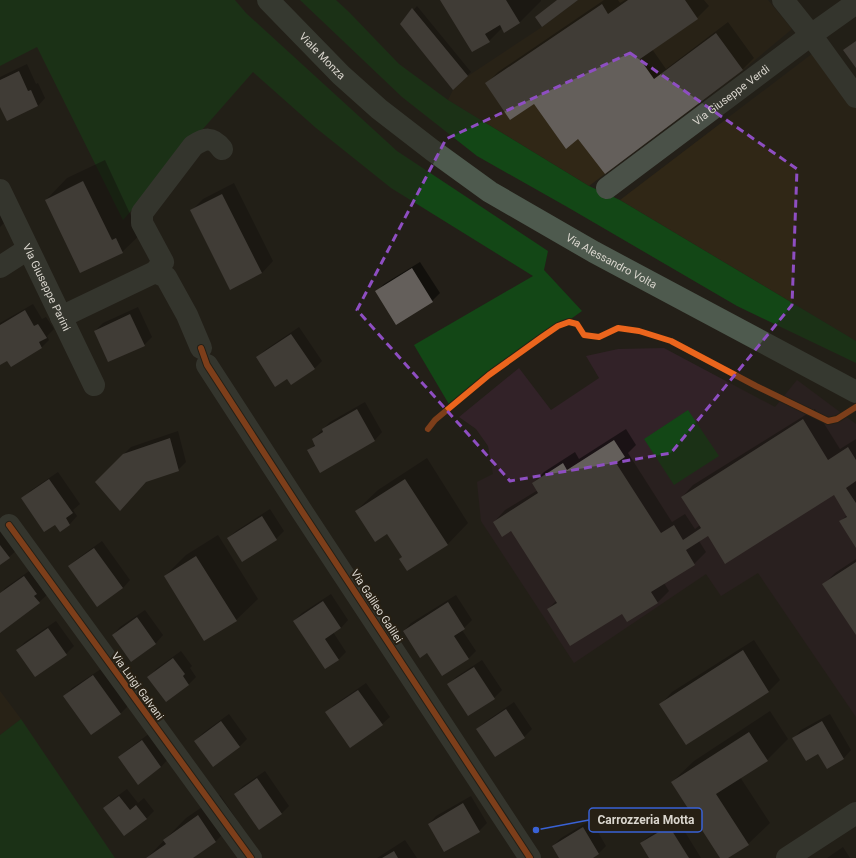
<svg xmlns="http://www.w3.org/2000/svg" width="856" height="858" viewBox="0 0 856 858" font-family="Roboto,sans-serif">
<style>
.built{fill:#302716}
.education{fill:#322228}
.green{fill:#134716}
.shadow{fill:#0007}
.building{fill:#645f5b}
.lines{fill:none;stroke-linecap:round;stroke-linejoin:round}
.minor{stroke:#4a5148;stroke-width:22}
.major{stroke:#4e5a4e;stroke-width:22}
.cycleway-casing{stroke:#272014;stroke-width:8}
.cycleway{stroke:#eb651d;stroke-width:6}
.marked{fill:none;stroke:#8e4ec2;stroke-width:3;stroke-dasharray:8 5;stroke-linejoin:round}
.labels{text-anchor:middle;stroke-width:4;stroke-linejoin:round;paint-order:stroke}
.street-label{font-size:11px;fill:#dad6ce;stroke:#272014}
.leader{fill:none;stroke:#3962d6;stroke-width:1.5}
.callout-dot{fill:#3962d6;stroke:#272014;stroke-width:1.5}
.callout{fill:#272014;stroke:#3962d6;stroke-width:1.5}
.callout-label{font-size:12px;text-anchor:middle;font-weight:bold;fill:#dad6ce}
</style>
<rect width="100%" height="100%" fill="#231f18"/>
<!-- built -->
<path class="built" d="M578 0H768L792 29 743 70 589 186 448 100 453 90 468 76 542 27Z
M817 50 856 104V341L620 200Z
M0 691 21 719 0 735Z"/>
<!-- education -->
<path class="education" d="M664 348 775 407 797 380 856 424V717L758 573 721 596 706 574 574 663 481 521 477 482 493 474 488 446 476 429 459 417 519 368 551 410 599 378 586 356 618 349Z"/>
<!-- green -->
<path class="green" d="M0 0H235L246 13 397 151 548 251 544 270 582 311 450 406 414 345 533 276 391 188 316 128 253 72 123 220 37 47 0 66Z
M300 0H336L349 12 399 64 448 100 589 186 620 200 856 341V363L737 306 569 208 477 156 402 97Z
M688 410 719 456 674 485 644 439Z
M21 719 115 858H0V735Z"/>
<!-- shadow -->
<path class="shadow" d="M441 0H541V1L520 22 504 31 502 28 489 41Z
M604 0H618L620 3 625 0H704L709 6 697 18 652 49 666 69 728 22 754 58 743 69 605 173 579 138 534 102 487 83 498 72Z
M417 6 471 72 453 89 401 24Z
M27 64 36 84 38 83 45 98 38 106 0 104V77Z
M105 160 133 220 144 231 122 252 46 200 67 178Z
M234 183 273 261 262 273 191 211 203 199Z
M0 197 17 210 0 227Z
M420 262 440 293 432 301 376 292 384 284Z
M33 304 42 319 46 317 54 329 47 336 49 340 41 348 0 362V323Z
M138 307 152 337 144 345 95 331 103 323Z
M299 327 322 361 314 369 287 378 257 358 265 350Z
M365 402 382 432 375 440 321 471 309 451 315 444 313 439 330 422Z
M815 409 840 449 856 439V546L840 522 847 515 834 494 708 535 699 541 706 552 694 564 664 583 669 591 657 603 548 609 556 601 512 530 494 522 505 510 538 490 533 483 544 472 575 452 579 459 626 429 636 445 628 453 672 522 685 514 695 529 700 525 682 497 693 485Z
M178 431 186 462 178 470 96 482 131 447Z
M427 458 468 523 447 545 403 557 387 533 356 511 378 490Z
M58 472 80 504 73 510 77 516 70 524 60 530 55 523 23 499 30 491Z
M270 509 284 531 276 539 228 538 236 531Z
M0 526 17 550 9 557 0 564Z
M218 535 258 599 236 620 165 576 186 555Z
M102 541 130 580 123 588 69 566 77 559Z
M856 559V633L824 584 835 573Z
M32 569 47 595 39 602 0 632V594L5 588Z
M331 594 348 620 341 628 333 632 346 652 339 659 326 667 294 621 302 613Z
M456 595 472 620 462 630 476 651 468 659 427 652 404 631 411 623Z
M145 610 163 635 156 643 131 660 113 635 120 627Z
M56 621 74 646 66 654 17 650 25 642Z
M754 640 780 680 769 691 686 744 661 704 672 692Z
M181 651 192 666 190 668 196 677 189 684 166 701 149 677 156 669Z
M482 660 502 690 494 698 449 684 456 677Z
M101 669 128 706 120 714 65 696 72 688Z
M366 683 390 717 382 724 327 712 334 705Z
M514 702 532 729 524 737 477 729 485 722Z
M770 711 788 739 767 760 740 777 770 823 748 844 727 858H721L672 782 694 761Z
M229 714 247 739 240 746 213 765 195 741 203 733Z
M830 714 851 750 844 758 827 767 818 752 794 738 801 730Z
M150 733 168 759 161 767 138 783 119 757 127 750Z
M265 771 289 806 282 813 260 828 235 794 243 786Z
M127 789 138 803 144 798 154 811 146 819 104 808 112 800Z
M220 795 237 820 216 841 192 858H147L186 818Z
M471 796 487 823 479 831 429 824 436 816Z
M677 819 701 858H650L641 843 649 836Z
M591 820 606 846 599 853 591 858H561L553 846 561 838Z
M405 840 417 858H377Z
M843 847 850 858H827Z"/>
<!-- building -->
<path class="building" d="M440 0H506L520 23 504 33 500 25 485 34 490 42 472 52Z
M557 0H578L542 27 535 17Z
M628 0H685L698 19 640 59 654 79 716 33 743 70 605 174 578 139 566 149 534 104 510 120 485 83 602 4 608 14Z
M412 8 468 76 453 90 400 24Z
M856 41V68L843 50Z
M19 71 28 91 31 90 38 106 7 121 0 107V80Z
M83 181 112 240 116 238 123 253 80 273 45 200Z
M222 194 262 273 230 290 190 210Z
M412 268 433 302 396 325 375 291Z
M25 310 34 326 38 324 47 338 39 342 42 348 11 367 7 361 0 365V325Z
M130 314 145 346 108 362 94 331Z
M291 334 315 369 291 385 287 379 275 387 256 357Z
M357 409 375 441 320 473 307 450 315 446 312 439 323 432 322 429Z
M803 419 828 460 848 447 856 460V481L846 488 856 503V548L839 521 847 517 834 495 725 564 708 536 686 550 695 565 651 592 658 603 627 622 622 614 570 646 547 609 557 603 511 531 502 537 493 522 538 493 532 483 563 463 567 470 614 440 625 457 616 463 661 533 674 525 683 540 701 528 681 497Z
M170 438 179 471 146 482 120 511 95 482 123 454Z
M49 479 73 513 66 518 70 525 60 532 55 525 44 532 21 498Z
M405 479 448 545 407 571 399 559 402 557 387 534 375 542 355 511Z
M262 516 277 540 242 562 227 538Z
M0 545 10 558 0 565Z
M94 548 123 588 97 607 68 566Z
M196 556 237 621 204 641 164 576Z
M856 562V635L822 584Z
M24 576 37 594 34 596 40 603 0 633V593Z
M323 601 341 628 325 639 339 660 325 669 293 621Z
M448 602 465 629 454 636 469 659 442 676 427 653 420 658 403 631Z
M137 617 156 644 131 662 112 635Z
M48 628 67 655 35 677 16 650Z
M743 650 769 692 686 745 659 704Z
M173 658 185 674 183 676 189 685 166 702 147 677Z
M474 667 495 699 468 716 447 684Z
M93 675 121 714 91 735 63 696Z
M358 690 383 725 350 748 325 712Z
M506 709 525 738 495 757 476 729Z
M221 721 240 747 213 767 194 741Z
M822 721 844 759 827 769 818 754 806 761 792 738Z
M749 732 768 761 716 794 749 845 728 858H720L671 782Z
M142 740 161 767 138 785 118 757Z
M257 778 282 814 259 830 234 794Z
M119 796 130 810 136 805 147 819 124 836 103 808Z
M463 803 480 832 444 852 428 824Z
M198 815 216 842 193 858H146L166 844 163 840Z
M669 826 689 858H649L640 843Z
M583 827 599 854 593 858H559L552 846Z
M394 851 398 858H382Z"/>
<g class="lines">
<!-- minor -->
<g class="minor">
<path d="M783 0 811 35 856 97"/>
<path id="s1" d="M607 188 811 35 856 3"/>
<path id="s2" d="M0 190 94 385"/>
<path d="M0 267 28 249"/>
<path d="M155 272 166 277 187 315 201 348"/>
<path d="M61 317 155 272 163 262 142 223V213L193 146C205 138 212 136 222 149"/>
<path d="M207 365 303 513 530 858"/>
<path d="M9 525 251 858"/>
<path d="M787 858 856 813"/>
</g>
<!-- major -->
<path class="major" id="s3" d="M268 0 341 75 379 109 432 150 490 192 594 252 856 392"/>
<defs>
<path id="cycleway" d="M201 348 207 365 303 513 530 858
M428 429 435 420 489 375 542 337 558 326 569 322 577 324 584 335 599 337 618 328 639 331 671 341 756 386 828 421 837 419 856 407
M9 525 251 858"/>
</defs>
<!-- cycleway casing -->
<use href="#cycleway" class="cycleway-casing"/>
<!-- cycleway -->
<use href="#cycleway" class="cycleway"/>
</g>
<!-- marked area -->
<path d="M0 0H856V858H0ZM630 53 797 169 792 305 671 453 510 481 357 310 446 139Z" fill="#231f18" fill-opacity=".55" fill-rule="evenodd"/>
<path class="marked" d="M630 53 797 169 792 305 671 453 510 481 357 310 446 139Z"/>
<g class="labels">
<!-- street labels -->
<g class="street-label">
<text dy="4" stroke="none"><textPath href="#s3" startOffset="78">Viale Monza</textPath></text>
<text dy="4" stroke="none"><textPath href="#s1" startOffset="155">Via Giuseppe Verdi</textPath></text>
<text dy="4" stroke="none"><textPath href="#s3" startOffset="434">Via Alessandro Volta</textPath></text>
<text dy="4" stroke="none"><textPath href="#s2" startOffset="108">Via Giuseppe Parini</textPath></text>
<text transform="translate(377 606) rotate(57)" y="4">Via Galileo Galilei</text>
<text transform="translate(138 686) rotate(54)" y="4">Via Luigi Galvani</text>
</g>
</g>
<!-- callouts -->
<path class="leader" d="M536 830L589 820"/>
<circle class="callout-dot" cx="536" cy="830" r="4"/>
<rect class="callout" x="589" y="808" width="113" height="24" rx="4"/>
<g class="callout-label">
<text x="646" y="824">Carrozzeria Motta</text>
</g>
</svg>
